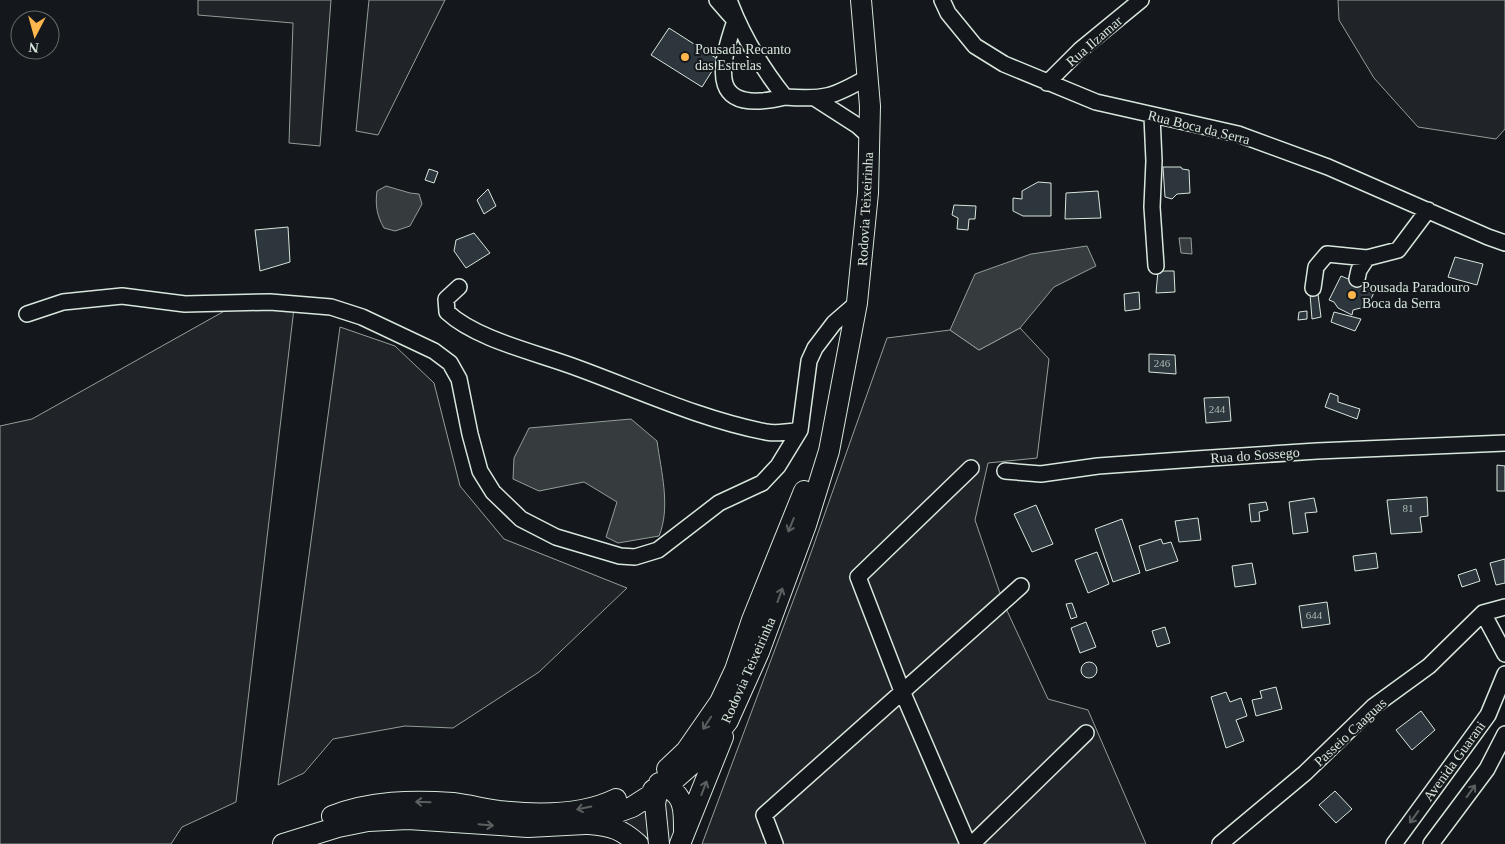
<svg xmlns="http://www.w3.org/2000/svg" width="1505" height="844" viewBox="0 0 1505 844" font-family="'Times New Roman',serif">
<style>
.green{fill:#202428;stroke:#939e99}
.water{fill:#363b3e;stroke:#939e99}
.building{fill:#2c363c;stroke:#d8e6dc}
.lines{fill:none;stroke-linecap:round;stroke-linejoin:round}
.minor-casing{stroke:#d8e6dc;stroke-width:18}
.major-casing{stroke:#d8e6dc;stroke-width:22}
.minor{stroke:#14181c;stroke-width:15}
.major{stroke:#14181c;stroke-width:20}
.oneway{stroke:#59605f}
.poi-dot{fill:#ffb74d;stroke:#14181c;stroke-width:2}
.labels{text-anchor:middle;stroke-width:4;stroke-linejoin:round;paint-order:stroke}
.number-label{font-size:11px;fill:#adbab4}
.street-label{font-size:14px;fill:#d8e6dc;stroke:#14181c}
.poi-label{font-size:14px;fill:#d8e6dc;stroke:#14181c;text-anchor:start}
</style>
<rect width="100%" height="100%" fill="#14181c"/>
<!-- green -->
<path class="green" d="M198 0H331L320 146 289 143 293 23 198 15Z
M369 0H445L378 135 356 131Z
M1338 0H1505V129L1496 139 1418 127 1374 78 1339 20Z
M294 308 236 802 182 827 171 844H0V426L32 419 228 309Z
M340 327 395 346 434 383 460 486 504 539 627 588 539 672 453 728 405 726 333 739 304 773 278 785Z
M1020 328 1049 359 1037 458 988 463 975 520 1003 602 1048 699 1088 710 1146 844H702L808 561 887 338 950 330 979 350Z
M667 793 680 819 670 844H665L662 795Z
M648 805 652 844H646L616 820Z"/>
<!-- water -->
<path class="water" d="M386 186 410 193 419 194 422 204 410 226 395 231 384 228C377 216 375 205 377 191Z
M1179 238H1191L1192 254 1181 253Z
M1087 246 1096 266 1054 287 1020 328 979 350 950 330 975 274 1031 254Z
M631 419 657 441C661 471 671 507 659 536L618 543 606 537 617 502 584 482 539 491 513 479 514 458 529 428Z"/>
<!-- building -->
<path class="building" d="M669 28 719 60 702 87 651 55Z
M1163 167H1181L1182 169 1189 170 1190 193 1177 194 1172 199 1165 197Z
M429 169 438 172 434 183 425 180Z
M1038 182 1051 183V216H1023L1013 211V198L1022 199V191Z
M488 189 496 206 484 214 477 200Z
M1098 191 1101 218 1065 219 1066 193Z
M954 205 976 206 975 219H969L968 230 957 229 958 218 952 215Z
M288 227 290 262 260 271 255 230Z
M474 233 490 253 466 268 454 251 456 240Z
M1455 257 1483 264 1477 285 1448 277Z
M1158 271H1174L1175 292 1156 293Z
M1341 276 1375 290 1368 306 1353 310 1352 315 1338 308 1334 302 1329 300Z
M1139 292 1140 309 1125 311 1124 294Z
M1310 294H1318L1321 317 1312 319Z
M1307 311V319L1298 320 1299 312Z
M1334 312 1361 319 1355 331 1331 322Z
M1149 354 1175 355 1176 374 1149 372Z
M1330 393 1338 396V402L1360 409 1357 419 1325 407Z
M1229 397 1231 421 1206 423 1204 398Z
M1497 465 1505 466V491H1497Z
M1427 497 1428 516 1420 517 1422 532 1391 534 1387 500Z
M1314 498 1317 512 1305 513 1308 532 1293 534 1289 502Z
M1266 502 1268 510 1259 512 1260 521 1251 522 1249 504Z
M1036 505 1053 544 1032 552 1014 514Z
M1198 518 1201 540 1179 542 1175 521Z
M1122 519 1140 573 1113 582 1095 529Z
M1161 539 1163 544 1171 542 1178 561 1146 571 1139 546Z
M1097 552 1109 584 1088 593 1075 560Z
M1376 553 1378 568 1355 571 1353 556Z
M1505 559V583L1496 585 1490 563Z
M1252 563 1256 584 1235 587 1232 566Z
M1476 569 1480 581 1462 587 1458 575Z
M1327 602 1330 624 1302 628 1299 606Z
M1072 603 1077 617 1071 619 1066 604Z
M1086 622 1096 647 1080 653 1071 628Z
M1165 627 1170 643 1157 647 1152 631Z
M1081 670a8 8 0 1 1 16 0a8 8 0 1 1-16 0Z
M1276 687 1282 709 1256 716 1252 700 1262 698 1260 691Z
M1226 692 1230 702 1241 698 1247 716 1236 720 1244 741 1226 748 1211 697Z
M1421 711 1435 730 1412 750 1396 730Z
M1335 791 1352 809 1336 823 1319 805Z"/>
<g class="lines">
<defs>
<path id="minor" d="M717 0 731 16 736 18C717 72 710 115 785 97
M729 0C742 35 762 68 785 97 825 100 833 97 868 77
M942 0 948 13 975 46 1004 64 1096 102 1238 134 1328 167 1488 237 1505 243
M1047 83 1080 50 1141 0
M816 99 858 126 869 136
M1152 116 1154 161 1152 207 1156 266
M1357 279 1359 270 1367 258 1398 250 1428 210
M459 287 446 299 447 312C476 339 534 352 572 366 636 389 699 419 766 432 778 434 788 432 800 430
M1313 288 1316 267 1327 254 1367 258
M27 314 63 302 122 296 185 304 270 302 331 307 362 317 434 351 450 363 459 379 470 434 480 471 493 492 521 519 556 537 620 556 635 557 658 550 719 503 762 483 778 466 800 430 809 361 815 348 834 323 857 303
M1005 471 1041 474 1098 466 1196 459 1317 451 1505 443
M1483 613 1505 654
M775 844 764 815 1021 586
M968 844 902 691 858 577 971 468
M972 844 1086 733
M1220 844 1305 773 1374 706 1429 666 1483 613 1505 607
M1394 844 1488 715 1505 674
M1431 844 1487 769 1505 734"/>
<path id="major" d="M667 769 686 751 720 702 735 670 752 620 804 491
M653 790 669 789C685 796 684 815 684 831
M332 816C371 801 412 800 453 803 469 805 484 809 499 811 536 815 582 816 616 799
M589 824C612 826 621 829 638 844
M283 844 338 827 368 821 408 819 528 827 585 824 632 807 674 780 699 758 728 721 759 652 806 525 829 451 857 303 868 193 870 106 861 0
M659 844 655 804 659 783
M680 844 723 737"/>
</defs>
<!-- minor casing -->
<use href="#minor" class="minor-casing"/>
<!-- major casing -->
<use href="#major" class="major-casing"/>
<!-- minor -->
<use href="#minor" class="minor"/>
<!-- major -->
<use href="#major" class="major"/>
</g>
<!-- one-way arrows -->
<defs><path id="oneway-shaft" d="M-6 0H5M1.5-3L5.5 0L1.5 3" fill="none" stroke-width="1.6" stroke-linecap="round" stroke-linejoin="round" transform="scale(1.25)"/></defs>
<g class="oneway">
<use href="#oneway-shaft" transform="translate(791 525) rotate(112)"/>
<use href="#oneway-shaft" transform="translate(780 595) rotate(-70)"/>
<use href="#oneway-shaft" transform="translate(707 723) rotate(123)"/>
<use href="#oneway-shaft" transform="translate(704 788) rotate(-69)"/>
<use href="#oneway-shaft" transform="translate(1471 791) rotate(-54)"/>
<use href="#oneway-shaft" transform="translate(423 802) rotate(-178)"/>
<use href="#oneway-shaft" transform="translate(584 808) rotate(168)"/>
<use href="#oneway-shaft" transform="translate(1414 817) rotate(126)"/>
<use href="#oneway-shaft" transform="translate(486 825) rotate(5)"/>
</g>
<!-- markers -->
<g class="poi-dot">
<circle cx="685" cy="57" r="5"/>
<circle cx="1352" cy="295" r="5"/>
</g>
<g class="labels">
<!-- number labels -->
<g class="number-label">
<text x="1162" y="367">246</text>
<text x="1217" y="413">244</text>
<text x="1408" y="512">81</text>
<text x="1314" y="619">644</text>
</g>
<!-- street labels -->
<g class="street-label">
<text transform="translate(1094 41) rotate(-41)" y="5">Rua Ilzamar</text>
<text transform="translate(1199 127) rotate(14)" y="5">Rua Boca da Serra</text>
<text transform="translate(865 209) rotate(-87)" y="5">Rodovia Teixeirinha</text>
<text transform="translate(1255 455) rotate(-4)" y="5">Rua do Sossego</text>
<text transform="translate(748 670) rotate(-66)" y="5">Rodovia Teixeirinha</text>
<text transform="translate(1350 732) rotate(-43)" y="5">Passeio Caaguas</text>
<text transform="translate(1454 761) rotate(-54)" y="5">Avenida Guarani</text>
</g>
<!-- poi labels -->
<g class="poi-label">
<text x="695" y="54">Pousada Recanto<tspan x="695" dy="16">das Estrelas</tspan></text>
<text x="1362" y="292">Pousada Paradouro<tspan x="1362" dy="16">Boca da Serra</tspan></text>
</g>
</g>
<!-- north arrow -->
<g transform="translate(35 35) rotate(186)"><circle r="24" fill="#14181c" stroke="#626a69"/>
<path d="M0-4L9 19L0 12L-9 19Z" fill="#ffb74d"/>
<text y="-8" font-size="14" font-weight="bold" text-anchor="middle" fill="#d8e6dc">N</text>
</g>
</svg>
